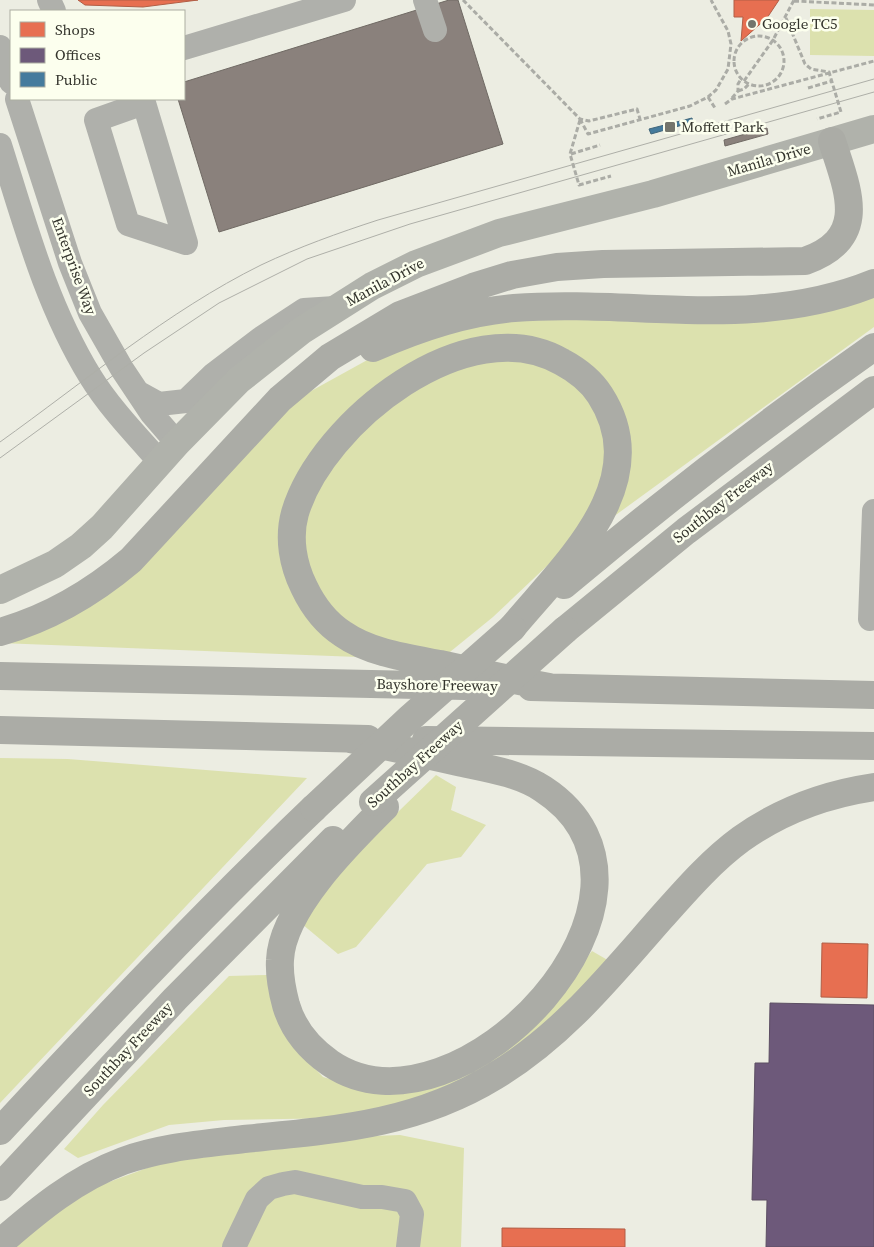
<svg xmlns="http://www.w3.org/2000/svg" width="874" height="1247" viewBox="0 0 874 1247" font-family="'Source Serif 4',serif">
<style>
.green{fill:#dce1ae}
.shops{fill:#e76f51;stroke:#b15e46}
.offices{fill:#6d597a;stroke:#5c4e63}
.public{fill:#457b9d;stroke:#40667b}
.industry{fill:#8a817c;stroke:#706a64}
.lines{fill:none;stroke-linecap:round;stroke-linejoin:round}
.path{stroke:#abaca6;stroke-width:3;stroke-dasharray:5 2.5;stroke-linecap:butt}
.minor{stroke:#afb0ab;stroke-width:24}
.major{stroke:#b0b2ab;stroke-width:28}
.highway{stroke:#abaca6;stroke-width:28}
.tram{stroke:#aeafa8;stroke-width:1}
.highway-bridge{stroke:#abaca6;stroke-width:28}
.poi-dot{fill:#74756c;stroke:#fcffee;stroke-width:2}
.labels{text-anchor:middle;stroke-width:5;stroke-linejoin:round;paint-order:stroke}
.poi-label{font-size:15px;fill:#34352d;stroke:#fcffee;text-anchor:start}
.street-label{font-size:15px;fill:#34352d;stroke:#fcffee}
</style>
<rect width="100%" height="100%" fill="#ecede2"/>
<!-- green -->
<path class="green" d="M810 9 874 10V56L810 55Z
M874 288V327L613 517 622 431 525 341 373 390 282 536 358 657 0 643 59 618 293 401 380 353 449 327Z
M518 355 569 375 601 413 610 457 587 528 493 617 445 656 349 629 308 577 303 514 355 431 454 365Z
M0 758 68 759 307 778 0 1103Z
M436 775 456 787 451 810 486 825 461 857 427 864 356 947 338 954 302 924 327 881Z
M592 951 611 962 536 1039 440 1095 343 1118 224 1120 169 1125 78 1158 64 1149 103 1105 229 976 267 975 293 1045 323 1077 371 1091 399 1093 436 1084 552 1003Z
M400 1135 464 1148 461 1247H12L60 1209 101 1185 166 1161 348 1137Z"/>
<!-- shops -->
<path class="shops" d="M78 0H198L143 7 85 5Z
M734 0H779L767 18 741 41 743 17H734Z
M822 943 868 944 867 998 821 997Z
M502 1228 625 1229V1247H502Z"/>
<!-- offices -->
<path class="offices" d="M770 1003 874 1005V1247H766L767 1200H752L755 1063H769Z"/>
<!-- public -->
<path class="public" d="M692 118 693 122 651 134 649 129Z"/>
<!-- industry -->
<path class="industry" d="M449 0H458L503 144 219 232 178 99H184V82Z
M767 128 768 134 725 146 724 140Z"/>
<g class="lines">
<!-- path -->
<path class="path" d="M463 0 580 119 589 121 637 109 640 119
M794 1 874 5
M786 18 805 64 811 69 829 72 841 112 817 119
M734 61a25 25 0 1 1 50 0a25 25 0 1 1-50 0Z
M744 81 773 40 794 0
M808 88 832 81
M738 91 744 89 749 84
M708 97 715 108
M732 98 738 91V84L741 79
M725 104 732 99 874 61
M580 119 588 134 690 106 708 97 716 90 728 69 731 44 728 31 711 0
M580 120 570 154 579 185 611 176
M571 154 600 145"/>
<!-- minor -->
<path class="minor" d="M49 0 54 11
M425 0 435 30
M0 47 11 82
M184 48 344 0
M17 99 70 263 90 313 122 369 152 414 177 443
M143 99 144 103 186 243 128 224 96 120 144 103
M0 145C25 224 46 304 90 376 109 407 136 435 160 462
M139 393 159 404 186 401 214 374 260 339 304 310 335 308
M870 619 874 511
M234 1247 257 1199 269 1188 283 1184 295 1182 362 1197H382L405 1201 412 1214 408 1247"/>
<!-- major -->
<path class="major" d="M0 590 55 564 81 546 102 527 177 443 239 380 301 331 372 286 416 264 499 233 653 194 874 129"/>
<!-- highway -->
<path class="highway" d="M373 348C418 328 465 312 514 308 637 299 756 331 874 283
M564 585C664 501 767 422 874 347
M512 628C564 565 657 483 600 395 591 381 577 370 562 362 468 307 322 422 295 513 288 538 293 565 304 587 313 606 326 623 343 634 370 653 408 658 440 664 476 672 513 680 549 687
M565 630 686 531 874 390
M0 632C50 618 92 593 131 560L280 399 330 357 400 315 473 287 512 275 557 267 603 264 805 261C870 238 848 191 832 141
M0 676 465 686
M531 687 874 695
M0 730 368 739
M350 739C386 746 422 754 458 762 486 768 519 773 543 789 701 892 458 1151 330 1063 310 1049 293 1029 286 1005 282 990 279 976 280 960 282 908 350 842 385 807
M426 740 874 746
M0 1131C102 1021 205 912 314 808
M0 1187 175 999 333 840
M0 1243C38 1210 75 1179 123 1161 162 1147 203 1144 244 1139 334 1130 415 1125 495 1076 562 1036 610 976 661 918 686 890 711 861 741 839 780 811 827 794 874 787"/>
<!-- tram -->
<path class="tram" d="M0 442C84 382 168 311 261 265 299 247 338 233 378 220L874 79
M0 458 144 353 219 303 307 259 410 224 874 92"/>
<!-- highway-bridge -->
<path class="highway-bridge" d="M373 802 565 630
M314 808 410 718 512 628"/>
</g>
<!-- markers -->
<g class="poi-dot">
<circle cx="752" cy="24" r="5"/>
<rect x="664" y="121" width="12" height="12" rx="2.5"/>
</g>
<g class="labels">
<!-- poi labels -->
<g class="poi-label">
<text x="762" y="29">Google TC5</text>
<text x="681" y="132">Moffett Park</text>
</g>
<!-- street labels -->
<g class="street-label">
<text transform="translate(769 160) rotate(-16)" y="5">Manila Drive</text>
<text transform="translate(74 266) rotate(70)" y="5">Enterprise Way</text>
<text transform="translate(385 282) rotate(-28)" y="5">Manila Drive</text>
<text transform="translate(723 502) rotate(-38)" y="5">Southbay Freeway</text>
<text transform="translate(437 685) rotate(1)" y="5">Bayshore Freeway</text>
<text transform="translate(415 764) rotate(-42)" y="5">Southbay Freeway</text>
<text transform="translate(128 1049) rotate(-47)" y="5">Southbay Freeway</text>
</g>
</g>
<!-- legend -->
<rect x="10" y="10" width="175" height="90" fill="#fcffee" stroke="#acaea1"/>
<rect x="20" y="22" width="25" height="15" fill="#e76f51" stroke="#acaea1"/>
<text x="55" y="35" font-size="15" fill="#34352d">Shops</text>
<rect x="20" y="48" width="25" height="15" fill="#6d597a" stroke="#acaea1"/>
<text x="55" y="60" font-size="15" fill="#34352d">Offices</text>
<rect x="20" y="72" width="25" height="15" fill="#457b9d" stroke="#acaea1"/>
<text x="55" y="85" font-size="15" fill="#34352d">Public</text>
</svg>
